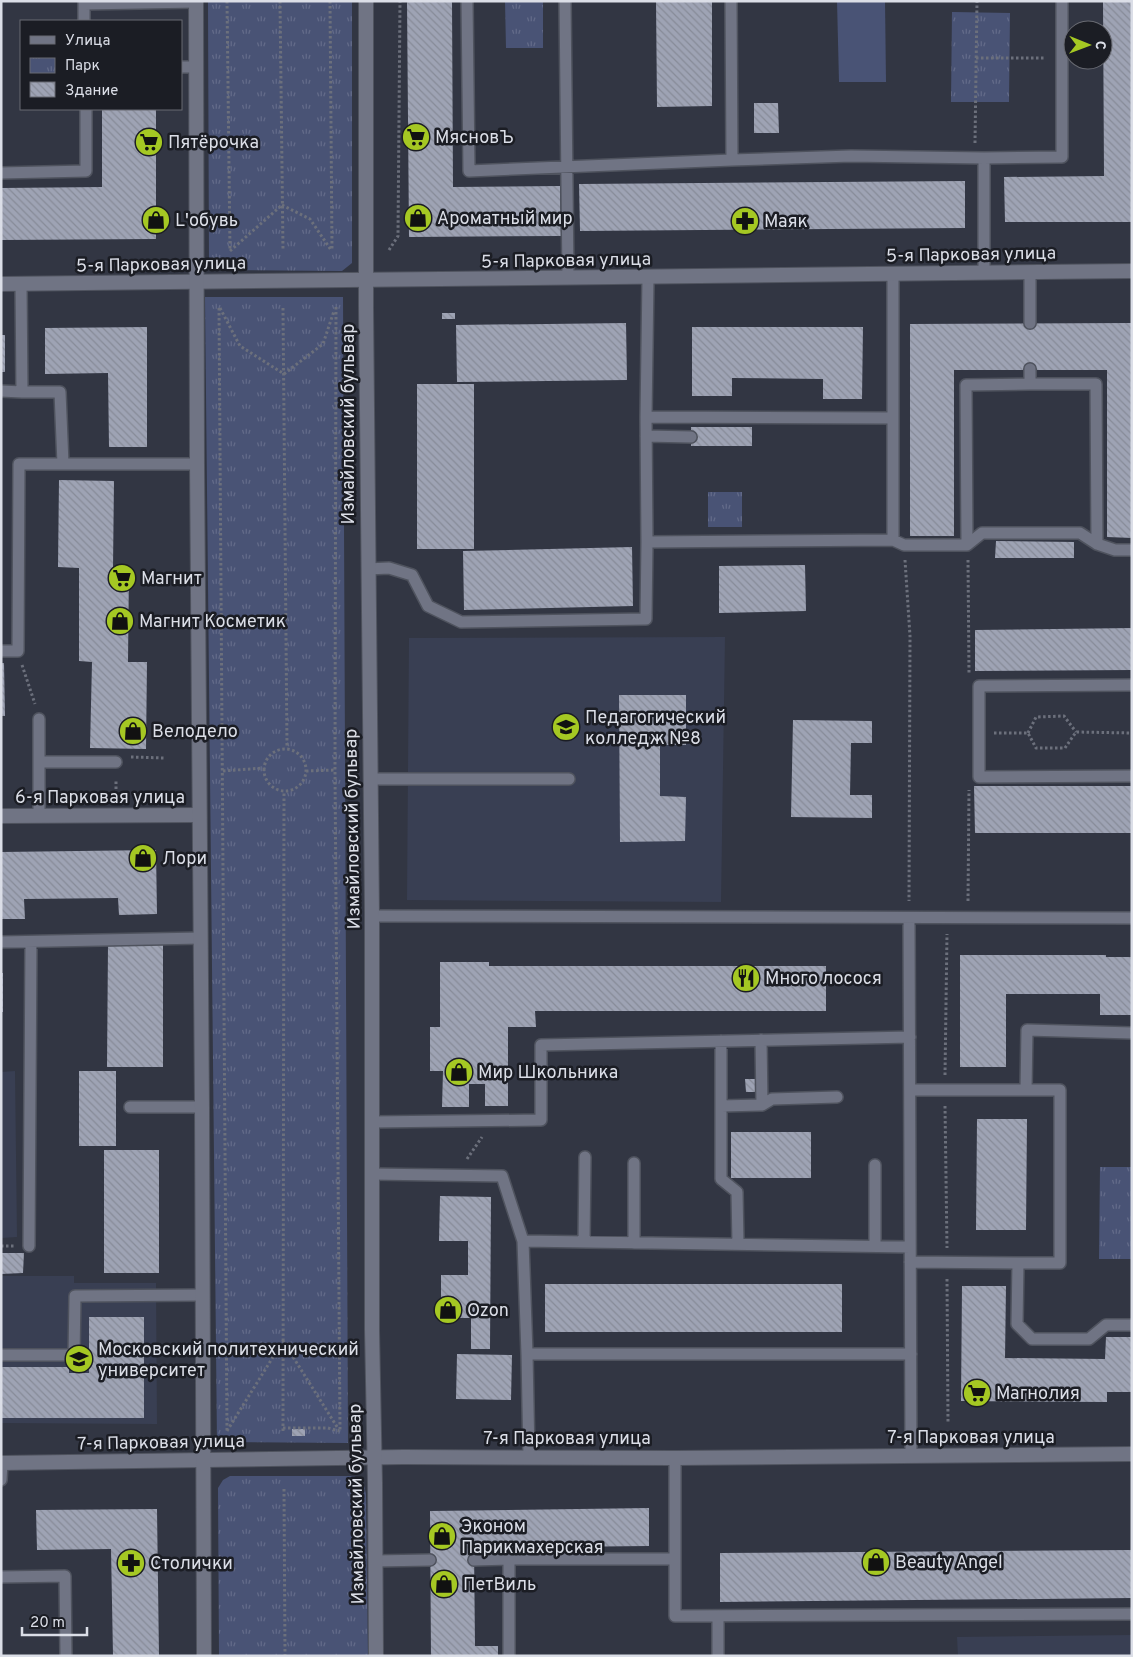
<svg xmlns="http://www.w3.org/2000/svg" width="1133" height="1657" viewBox="0 0 1133 1657" font-family="Overpass,sans-serif">
<style>
.built{fill:#393f53}
.park{fill:url(#park-tufts)}
.garden{fill:#495375}
.building{fill:url(#building-back-hatch)}
.lines{fill:none;stroke-linecap:round;stroke-linejoin:round}
.service-casing{stroke:#4f535e;stroke-width:14}
.minor-casing{stroke:#4f535e;stroke-width:16}
.tertiary-casing{stroke:#4f535e;stroke-width:16}
.path{stroke:#6c707c;stroke-width:3;stroke-dasharray:2.5 2.5;stroke-linecap:butt}
.service{stroke:#707484;stroke-width:11}
.minor{stroke:#707484;stroke-width:14}
.tertiary{stroke:#707484;stroke-width:14}
.labels{text-anchor:middle;stroke-width:5;stroke-linejoin:round;paint-order:stroke}
.poi-label{font-size:18px;fill:#dbdee7;stroke:#1b1d24;text-anchor:start}
.street-label{font-size:18px;fill:#dbdee7;stroke:#1b1d24}
</style>
<defs>
<pattern id="park-tufts" width="24" height="20" patternUnits="userSpaceOnUse" patternTransform="scale(1.25)"><rect width="24" height="20" fill="#495375"/><path d="M3 7l-1-3M5 7V3M7 7l1-3M15 17l-1-3M17 17v-4M19 17l1-3" fill="none" stroke="#636b89"/></pattern>
<pattern id="building-back-hatch" width="6" height="6" patternUnits="userSpaceOnUse" patternTransform="scale(1.25)"><rect width="6" height="6" fill="#9ea3b4"/><path d="M-1 5l2 2M0 0l6 6M5-1l2 2" fill="none" stroke="#878b98"/></pattern>
</defs>
<rect width="100%" height="100%" fill="#323643"/>
<!-- built -->
<path class="built" d="M725 637 721 902 407 900 409 638Z
M15 1071 17 1237 1 1238V1072Z
M1 1276H74V1283H156L157 1424 1 1423Z
M1132 1635V1656H958L957 1637Z"/>
<!-- park -->
<path class="park" d="M208 1H352V263L342 271 221 270 209 262Z
M505 1H543V48H506Z
M952 12 1010 13 1009 102H951Z
M205 297H343L348 1443 217 1442Z
M708 492H742V527H708Z
M1100 1167H1132V1259H1099Z
M230 1476H354L363 1481 366 1494 368 1656H219L218 1488 223 1480Z"/>
<!-- garden -->
<path class="garden" d="M837 1H885L886 82H839Z"/>
<!-- building -->
<path class="building" d="M407 1H452L453 187 560 186 561 236 409 237Z
M656 1H712V106L657 107Z
M1103 1H1132V222H1005L1004 177 1104 176Z
M754 103H778L779 133H754Z
M102 109H156V239L1 240V188L102 187Z
M965 181V228L580 231 579 184Z
M442 313H455V319H442Z
M626 323 627 380 457 382 456 325Z
M1132 323V538L1107 537V370H954V536H910V324Z
M147 327V447H109L108 373 45 374V328Z
M692 327H863L862 399H823V379L732 378V396H692Z
M1 335H5V372H1Z
M417 384H474V549H417Z
M691 427H752V446H691Z
M59 480 114 481 113 568H129L128 662H147L146 749 90 748 92 662 79 661V568L58 567Z
M996 541 1074 542V558H995Z
M632 547 633 606 464 610 463 551Z
M805 565 806 611 719 613V566Z
M1132 628V670L975 671V630Z
M1 663H4L5 716H1Z
M619 695H686V745H660V796L686 797 685 841 620 842Z
M793 720 872 721V743H851L850 795H872V818L791 817Z
M974 786H1132V833H975Z
M156 850 157 914 119 915 118 898 24 899 25 919H1V852Z
M108 944H163V1067H107Z
M960 955H1106V957H1132V1015H1100V994H1006V1067H960Z
M440 962H489V966H826V1011H535L536 1027H508V1106H485V1084H469V1107H442L443 1071H430V1027H440Z
M1 973H3V1012H1Z
M79 1071H116V1146H79Z
M745 1079H755V1092H746Z
M977 1119H1027L1026 1230H976Z
M731 1132H811V1178H731Z
M104 1150H159V1273H104Z
M440 1196 491 1197 490 1349H471V1318H441V1275H468V1241H439Z
M1 1253H24L23 1273 1 1274Z
M545 1284H842V1332H545Z
M962 1286H1006L1005 1358 1105 1359 1106 1337H1132V1392H1107V1402L961 1401Z
M89 1317H144V1418H1V1367H69V1373H89Z
M457 1354 512 1355 511 1400 456 1399Z
M292 1429H305V1436H292Z
M649 1508V1546L474 1548 475 1646H498V1656H431L430 1511Z
M157 1509 159 1656H113L111 1549 37 1550 36 1510Z
M1132 1550V1598L720 1602V1553Z"/>
<g class="lines">
<defs>
<path id="service" d="M84 1V21
M467 1 469 171 732 160 731 1
M565 1 568 278
M84 4 196 2
M181 67H196
M732 160 851 156 984 158
M1 173 86 171V109
M984 272V158L1062 157V1
M1030 272V323
M648 278 646 417 647 542 893 540 904 545H967L982 533H1080L1097 544 1115 550H1132
M21 284 22 392H60L63 464H197
M1030 384H1096L1097 544
M1 391 22 392
M646 417 893 418
M646 436 691 437
M893 540V274
M967 545 966 385 1030 384V369
M368 569 389 568 412 575 428 606 461 622 646 619 647 542
M1 651H18L19 464H63
M1132 685 979 686V777L1132 776
M39 762H116
M370 779H569
M39 815V719
M372 916 1132 918
M909 918 911 1456
M1 942 201 938
M1132 1033 1027 1030 1026 1090H1060V1263H1018L1017 1324 1032 1339H1089L1106 1325H1132
M761 1040 762 1105
M721 1041V1179L737 1192 738 1244
M910 1090H1026
M721 1106 762 1105 772 1099 837 1097
M130 1107H202
M372 1122 541 1120V1045L910 1037
M372 1174 502 1176 523 1241
M584 1242 585 1157
M634 1243V1163
M29 1246 31 942
M875 1246V1165
M910 1262 1018 1263
M527 1354 523 1241 910 1247
M1 1355H74L75 1296 203 1295
M529 1457 527 1354H911
M675 1458V1616L1132 1614
M1 1480 2 1463
M474 1560 509 1559
M375 1561 430 1560
M1 1577 65 1576 66 1656
M718 1616V1656
M509 1656V1559H675"/>
<path id="minor" d="M1 284 1132 271
M1 816 199 815
M1 1463 403 1457 675 1458 1132 1454"/>
<path id="tertiary" d="M196 1 197 464 202 1107 204 1656
M366 1V307L372 916V1330L375 1483 376 1656"/>
</defs>
<!-- service casing -->
<use href="#service" class="service-casing"/>
<!-- minor casing -->
<use href="#minor" class="minor-casing"/>
<!-- tertiary casing -->
<use href="#tertiary" class="tertiary-casing"/>
<!-- path -->
<path class="path" d="M227 1 230 251
M280 1 283 251
M330 1 332 250
M976 58H1046
M975 143 977 1
M282 205 310 219 331 250
M389 250 398 236 400 1
M230 251 282 205
M336 307 335 770 340 1431
M219 308 227 1432
M220 308 240 346 284 374 323 344 334 311
M283 308 287 748
M905 560 910 636 909 901
M968 560 969 674
M22 665 35 704
M994 733H1028L1036 748H1065L1076 732 1132 733
M1028 733 1036 717 1064 716 1076 732
M264 770a21 21 0 1 1 42 0a21 21 0 1 1-42 0Z
M131 757 165 758
M223 771 263 768
M306 771 335 770
M116 789V779
M968 901 969 790
M945 1075 947 934
M945 1106 947 1248
M467 1159 482 1137
M1 1246H14
M947 1279 948 1423
M283 1428H328L339 1431
M227 1431 283 1341 339 1430
M283 1431 284 791
M284 1489 285 1656"/>
<!-- service -->
<use href="#service" class="service"/>
<!-- minor -->
<use href="#minor" class="minor"/>
<!-- tertiary -->
<use href="#tertiary" class="tertiary"/>
</g>
<!-- icons -->
<defs>
<symbol id="supermarket-disc" viewBox="-11 -11 22 22"><circle r="9.5" fill="#a5c823" stroke="#1b1d24"/><path d="M-6-5.5h2.5l.6 2H6L4.5 2H-2.5L-4.4-4H-6ZM-1.5 3.2a1.3 1.3 0 1 0 .1 0ZM3 3.2a1.3 1.3 0 1 0 .1 0Z" fill="#111"/></symbol>
<symbol id="shop-disc" viewBox="-11 -11 22 22"><circle r="9.5" fill="#a5c823" stroke="#1b1d24"/><path d="M-5-2.5h2.3a2.7 3.5 0 0 1 5.4 0H5L5.5 6h-11ZM-1.5-2.5h3a1.5 2.3 0 0 0-3 0Z" fill="#111"/></symbol>
<symbol id="pharmacy-disc" viewBox="-11 -11 22 22"><circle r="9.5" fill="#a5c823" stroke="#1b1d24"/><path d="M-2-6h4v4h4v4h-4v4h-4v-4h-4v-4h4Z" fill="#111"/></symbol>
<symbol id="university-disc" viewBox="-11 -11 22 22"><circle r="9.5" fill="#a5c823" stroke="#1b1d24"/><path d="M0-5L7-2L0 1L-7-2ZM-4 1L0 2.5L4 1V4Q0 6-4 4Z" fill="#111"/></symbol>
<symbol id="restaurant-disc" viewBox="-11 -11 22 22"><circle r="9.5" fill="#a5c823" stroke="#1b1d24"/><path d="M-5-6h1v4h1v-4h1v4h1v-4h1v5L-1.5 .5V6h-2V.5L-5-1ZM5-6V6H3V1.5H1.5Q1.5-4 5-6Z" fill="#111"/></symbol>
</defs>
<g fill-rule="evenodd">
<use href="#supermarket-disc" x="400" y="121" width="32" height="32"/>
<use href="#supermarket-disc" x="133" y="126" width="32" height="32"/>
<use href="#shop-disc" x="402" y="202" width="32" height="32"/>
<use href="#shop-disc" x="140" y="204" width="32" height="32"/>
<use href="#pharmacy-disc" x="729" y="205" width="32" height="32"/>
<use href="#supermarket-disc" x="106" y="562" width="32" height="32"/>
<use href="#shop-disc" x="104" y="605" width="32" height="32"/>
<use href="#university-disc" x="550" y="711" width="32" height="32"/>
<use href="#shop-disc" x="117" y="715" width="32" height="32"/>
<use href="#shop-disc" x="127" y="842" width="32" height="32"/>
<use href="#restaurant-disc" x="730" y="962" width="32" height="32"/>
<use href="#shop-disc" x="443" y="1056" width="32" height="32"/>
<use href="#shop-disc" x="432" y="1294" width="32" height="32"/>
<use href="#university-disc" x="63" y="1343" width="32" height="32"/>
<use href="#supermarket-disc" x="961" y="1377" width="32" height="32"/>
<use href="#shop-disc" x="426" y="1520" width="32" height="32"/>
<use href="#shop-disc" x="860" y="1546" width="32" height="32"/>
<use href="#pharmacy-disc" x="115" y="1547" width="32" height="32"/>
<use href="#shop-disc" x="428" y="1568" width="32" height="32"/>
</g>
<g class="labels">
<!-- poi labels -->
<g class="poi-label">
<text x="435" y="143">МясновЪ</text>
<text x="168" y="148">Пятёрочка</text>
<text x="437" y="224">Ароматный мир</text>
<text x="175" y="226">L'обувь</text>
<text x="764" y="227">Маяк</text>
<text x="141" y="584">Магнит</text>
<text x="139" y="627">Магнит Косметик</text>
<text x="585" y="723">Педагогический<tspan x="585" dy="21">колледж №8</tspan></text>
<text x="152" y="737">Велодело</text>
<text x="162" y="864">Лори</text>
<text x="765" y="984">Много лосося</text>
<text x="478" y="1078">Мир Школьника</text>
<text x="467" y="1316">Ozon</text>
<text x="98" y="1355">Московский политехнический<tspan x="98" dy="21">университет</tspan></text>
<text x="996" y="1399">Магнолия</text>
<text x="461" y="1532">Эконом<tspan x="461" dy="21">Парикмахерская</tspan></text>
<text x="895" y="1568">Beauty Angel</text>
<text x="150" y="1569">Столички</text>
<text x="463" y="1590">ПетВиль</text>
</g>
<!-- street labels -->
<g class="street-label">
<text transform="translate(971 254) rotate(-1)" y="6">5-я Парковая улица</text>
<text transform="translate(566 260) rotate(-1)" y="6">5-я Парковая улица</text>
<text transform="translate(161 264) rotate(-1)" y="6">5-я Парковая улица</text>
<text transform="translate(348 424) rotate(-90)" y="6">Измайловский бульвар</text>
<text x="100" y="803">6-я Парковая улица</text>
<text transform="translate(352 829) rotate(-91)" y="6">Измайловский бульвар</text>
<text x="971" y="1443">7-я Парковая улица</text>
<text x="567" y="1444">7-я Парковая улица</text>
<text transform="translate(161 1442) rotate(-1)" y="6">7-я Парковая улица</text>
<text transform="translate(356 1504) rotate(-91)" y="6">Измайловский бульвар</text>
</g>
</g>
<!-- border -->
<rect width="1133" height="1657" fill="none" stroke="#dbdee7" stroke-width="5"/>
<!-- legend -->
<rect x="20" y="20" width="162" height="90" fill="#1b1d24" stroke="#686a72"/>
<rect x="30" y="36" width="25" height="8" fill="#707484" stroke="#686a72"/>
<text x="65" y="45" font-size="15" fill="#dbdee7">Улица</text>
<rect x="30" y="58" width="25" height="15" fill="url(#park-tufts)" stroke="#686a72"/>
<text x="65" y="70" font-size="15" fill="#dbdee7">Парк</text>
<rect x="30" y="82" width="25" height="15" fill="url(#building-back-hatch)" stroke="#686a72"/>
<text x="65" y="95" font-size="15" fill="#dbdee7">Здание</text>
<!-- north arrow -->
<g transform="translate(1088 45) rotate(91)"><circle r="24" fill="#1b1d24" stroke="#686a72"/>
<path d="M0-4L9 19L0 12L-9 19Z" fill="#a5c823"/>
<text y="-8" font-size="14" font-weight="bold" text-anchor="middle" fill="#dbdee7">С</text>
</g>
<!-- scale -->
<path d="M22 1627v8h65v-8" fill="none" stroke="#dbdee7" stroke-width="2.5"/>
<text x="30" y="1627" font-size="15" fill="#dbdee7" stroke="#1b1d24" stroke-width="4" paint-order="stroke">20 m</text>
</svg>
